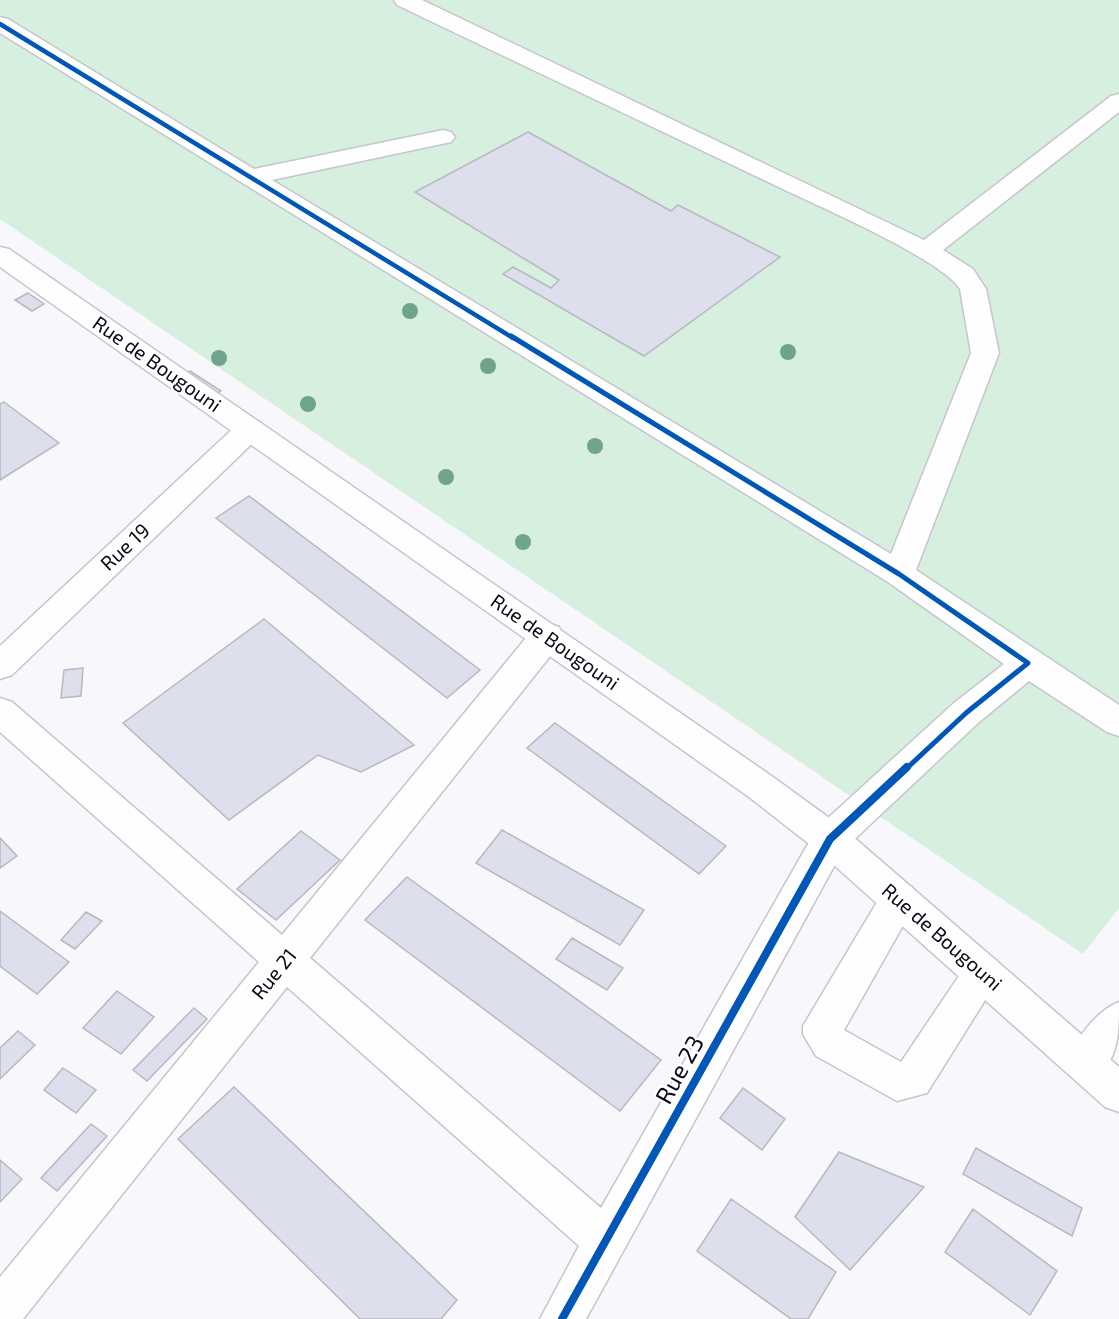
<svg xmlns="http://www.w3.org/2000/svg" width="1119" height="1319" viewBox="0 0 1119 1319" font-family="'Exo 2',sans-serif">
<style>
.green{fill:#d6efde}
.building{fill:#dedfec;stroke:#b7b8c1;stroke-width:1.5}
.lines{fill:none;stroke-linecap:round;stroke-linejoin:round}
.minor-casing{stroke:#c4c5ce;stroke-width:3}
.major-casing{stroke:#c4c5ce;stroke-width:3}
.minor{fill:#fefeff;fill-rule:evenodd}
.major{fill:#fefeff;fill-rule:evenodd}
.cycleway-far2-casing{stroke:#fff;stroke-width:8}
.cycleway-far1-casing{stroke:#fff;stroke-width:9}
.cycleway-casing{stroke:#fff;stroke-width:11}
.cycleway-far2{stroke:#0057b8;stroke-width:4.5}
.cycleway-far1{stroke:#0057b8;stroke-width:5}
.cycleway{stroke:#0057b8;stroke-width:8}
.tree{fill:#6fa38b}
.labels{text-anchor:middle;stroke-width:4.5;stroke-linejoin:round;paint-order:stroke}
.street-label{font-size:20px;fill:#090a15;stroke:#fff}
.near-street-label{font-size:24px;fill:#090a15;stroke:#fff}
</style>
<rect width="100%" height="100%" fill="#f7f7fc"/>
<!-- green -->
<path class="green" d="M0 0H1119V908L1083 954 0 219Z"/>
<!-- building -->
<path class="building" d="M528 132 671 211 678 205 780 257 644 356 503 274 513 267 551 288 559 280 415 192Z
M28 293 44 304 32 311 15 300Z
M190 371 221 391 215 395 184 375Z
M4 402 59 443 0 480V404Z
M249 496 480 670 447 698 216 518Z
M264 619 414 745 361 772 318 755 229 820 123 723Z
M83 668 81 696 61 698 64 670Z
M555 723 726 846 699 874 527 748Z
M502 830 644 910 620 945 476 863Z
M301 831 340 860 276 920 237 889Z
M0 838 17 856 0 868Z
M407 877 661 1060 620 1111 365 920Z
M0 911 69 962 37 994 0 966Z
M86 912 102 921 75 949 61 940Z
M572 938 623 968 607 990 556 959Z
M117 991 154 1017 121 1054 83 1028Z
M194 1008 207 1019 147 1081 133 1070Z
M18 1031 35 1045 0 1079V1048Z
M63 1068 96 1090 76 1113 44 1090Z
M234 1087 457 1300 441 1319H360L178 1139Z
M743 1088 785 1119 762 1150 720 1118Z
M91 1124 107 1136 57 1191 41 1178Z
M976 1148 1082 1208 1072 1236 963 1174Z
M839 1152 924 1187 850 1270 795 1217Z
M0 1160 22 1179 0 1202Z
M731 1199 836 1272 808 1319H791L697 1251Z
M973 1209 1057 1271 1030 1315 945 1252Z"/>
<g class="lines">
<defs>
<path id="minor" d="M394 0H422L924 240 1111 96 1119 94V112L943 250 973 269 986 289 999 353 916 570 1119 705V736L1107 732 1029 681 978 723 843 850 586 1319H540L579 1246 287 987 23 1319H0V1277L259 962 0 732V698L12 702 282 935 535 627 547 623 559 627 563 636 559 645 310 958 601 1208 817 828 954 703 1004 664 888 582 0 33V17L8 19 254 169 443 130 451 132 455 137 451 142 272 180 891 554 971 353 960 289C942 260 823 208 787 191 657 129 527 67 397 5Z
M250 419 260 422 264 429 260 436 12 675 0 679V646L240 422Z
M899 883 912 887 918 899 844 1030 901 1062 969 961 983 956 997 961 1002 973 927 1093 897 1101 816 1056 803 1034V1026L886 887Z
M1119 1002C1119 1037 1119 1066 1086 1081L1072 1075 1066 1062C1076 1039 1096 1011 1119 1002Z"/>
<path id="major" d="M0 247 9 249 773 777 843 828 1119 1067V1112L1105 1107 817 850 749 797 0 267Z"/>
</defs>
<!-- minor casing -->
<use href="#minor" class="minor-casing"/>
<!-- major casing -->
<use href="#major" class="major-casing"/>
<!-- minor -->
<use href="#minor" class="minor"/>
<!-- major -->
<use href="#major" class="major"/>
<defs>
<path id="cycleway-far2" d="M0 24 513 338"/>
<path id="cycleway-far1" d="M511 336 899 574 1028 663 966 713 906 769"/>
<path id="cycleway" d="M562 1319 830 839 907 767"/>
</defs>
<!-- cycleway-far2 casing -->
<use href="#cycleway-far2" class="cycleway-far2-casing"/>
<!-- cycleway-far1 casing -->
<use href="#cycleway-far1" class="cycleway-far1-casing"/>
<!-- cycleway casing -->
<use href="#cycleway" class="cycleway-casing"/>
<!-- cycleway-far2 -->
<use href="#cycleway-far2" class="cycleway-far2"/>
<!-- cycleway-far1 -->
<use href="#cycleway-far1" class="cycleway-far1"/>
<!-- cycleway -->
<use href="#cycleway" class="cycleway"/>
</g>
<!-- trees -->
<g class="tree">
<circle cx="410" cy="311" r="8"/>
<circle cx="788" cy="352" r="8"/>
<circle cx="219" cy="358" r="8"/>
<circle cx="488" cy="366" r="8"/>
<circle cx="308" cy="404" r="8"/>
<circle cx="595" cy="446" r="8"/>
<circle cx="446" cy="477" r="8"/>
<circle cx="523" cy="542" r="8"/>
</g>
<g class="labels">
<!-- street labels -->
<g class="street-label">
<text transform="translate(157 364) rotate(35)" y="7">Rue de Bougouni</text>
<text transform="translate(125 547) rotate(-43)" y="7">Rue 19</text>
<text transform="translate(555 642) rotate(35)" y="7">Rue de Bougouni</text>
<text transform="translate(942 937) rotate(41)" y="7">Rue de Bougouni</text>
<text transform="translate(274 974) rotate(-51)" y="7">Rue 21</text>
</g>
<!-- near-street labels -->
<g class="near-street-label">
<text transform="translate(680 1070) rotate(-61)" y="8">Rue 23</text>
</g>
</g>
</svg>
